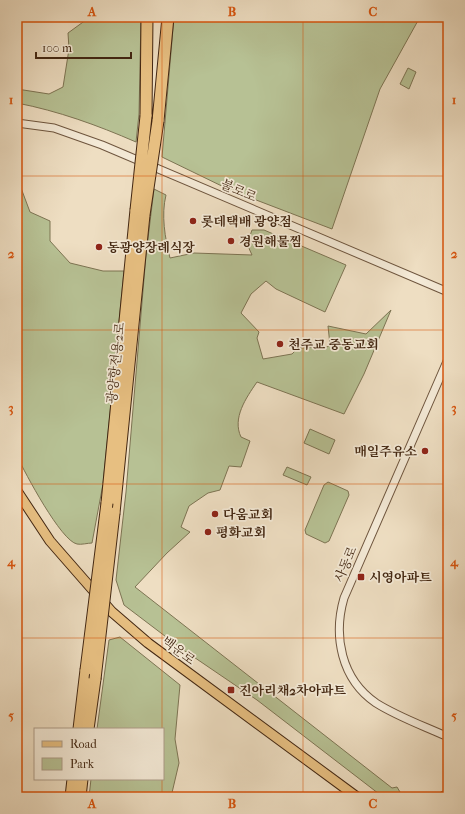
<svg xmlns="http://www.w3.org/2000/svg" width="465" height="814" viewBox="0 0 465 814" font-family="'IM FELL French Canon','Noto Serif KR',serif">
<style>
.green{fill:#b7c194;stroke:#7d7453}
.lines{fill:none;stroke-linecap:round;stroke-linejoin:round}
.minor-casing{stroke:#6e553e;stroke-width:9}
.major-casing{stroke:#432712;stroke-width:11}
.highway-casing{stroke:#432712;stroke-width:13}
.minor{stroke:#f4ead7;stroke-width:7}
.major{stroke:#e7bf81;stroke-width:9}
.highway{stroke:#e7bf81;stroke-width:11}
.highway-bridge-casing{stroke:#432712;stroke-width:13;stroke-linecap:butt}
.highway-bridge{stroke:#e7bf81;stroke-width:11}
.grid{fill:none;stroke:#d8540d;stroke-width:1;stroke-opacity:0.55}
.poi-dot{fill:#8f2418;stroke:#f4ead7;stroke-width:1.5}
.labels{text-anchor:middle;stroke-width:3.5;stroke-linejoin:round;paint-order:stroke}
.street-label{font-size:13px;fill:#432712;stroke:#f4ead7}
.poi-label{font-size:13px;font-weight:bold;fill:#432712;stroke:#f4ead7;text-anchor:start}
.neatline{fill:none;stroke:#d8540d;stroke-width:1.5}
.grid-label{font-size:13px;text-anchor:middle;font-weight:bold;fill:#d8540d}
</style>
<rect width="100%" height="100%" fill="#eedec2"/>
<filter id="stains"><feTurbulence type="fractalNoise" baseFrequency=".005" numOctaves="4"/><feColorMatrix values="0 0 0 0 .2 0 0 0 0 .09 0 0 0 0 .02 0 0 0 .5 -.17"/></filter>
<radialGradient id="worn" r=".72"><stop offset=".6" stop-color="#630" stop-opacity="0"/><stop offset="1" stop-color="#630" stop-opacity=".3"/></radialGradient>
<!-- green -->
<path class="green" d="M90 17H141L139 114 136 142C97 125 58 111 17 103V89L49 94 63 87 69 49 68 33Z
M174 17H420L380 89 332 229 230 190 162 157Z
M408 68 416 72 409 89 400 84Z
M21 188 30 212 50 221V241L70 263 103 271H124L103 484 92 543C88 543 81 545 77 544 61 541 25 473 17 456V191Z
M154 189 166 195C161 215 165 238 170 258L194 253 252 255 247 244 252 230H264L346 265 325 312 276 289 266 281 251 294 241 313 259 332 257 338 263 359 292 354 298 348 327 347 330 345 328 326 366 334 391 310 364 374 344 414 257 382C246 398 232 418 241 437L250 441 241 467 229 466 220 490 208 493 189 506 181 527 190 532 167 553 135 587 392 788 397 787 403 797H383L257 700 182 649 124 605 116 580 126 492 146 255Z
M310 429 335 440 329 454 304 443Z
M287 467 311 477 307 485 283 475Z
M328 482 348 491 349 495 329 541 325 543 306 534 305 530 324 485Z
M120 637 180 685 175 739 179 763 171 797H89L91 779H163V729H97L109 640Z"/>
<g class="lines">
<defs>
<path id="minor" d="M17 123 54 128 102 145 448 292
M448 359 344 598C333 636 341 679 376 703 398 717 424 726 448 737"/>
<path id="major" d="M17 491 50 541 112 612 148 643 357 797
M443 797 448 794"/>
<path id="highway" d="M146 116 147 17
M158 121 168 17
M107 503 136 210
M114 513 144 215
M79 729 86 670
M88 729 95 679
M71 797 73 779
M80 797 82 779"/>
</defs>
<!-- minor casing -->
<use href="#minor" class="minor-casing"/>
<!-- major casing -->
<use href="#major" class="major-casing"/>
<!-- highway casing -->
<use href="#highway" class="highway-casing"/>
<!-- minor -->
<use href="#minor" class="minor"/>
<!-- major -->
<use href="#major" class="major"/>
<!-- highway -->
<use href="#highway" class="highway"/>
<defs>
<path id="highway-bridge" d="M136 210 146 116
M144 215 158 121
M86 670 107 503
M95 679 114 513"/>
</defs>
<!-- highway-bridge casing -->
<use href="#highway-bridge" class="highway-bridge-casing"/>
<!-- highway-bridge -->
<use href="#highway-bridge" class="highway-bridge"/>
</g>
<!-- grid -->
<path class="grid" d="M162 17V729M303 17V797M17 176H448M17 330H448M17 484H448M17 638H448M162 779V797"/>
<!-- markers -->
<g class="poi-dot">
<circle cx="193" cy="221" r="4"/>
<circle cx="231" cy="241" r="4"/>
<circle cx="99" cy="247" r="4"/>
<circle cx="280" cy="344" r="4"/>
<circle cx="425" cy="451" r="4"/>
<circle cx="215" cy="514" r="4"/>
<circle cx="208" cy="532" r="4"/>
<rect x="357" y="573" width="8" height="8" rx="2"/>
<rect x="227" y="686" width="8" height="8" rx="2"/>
</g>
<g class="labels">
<!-- street labels -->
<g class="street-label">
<text transform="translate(239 190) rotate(23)" y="5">불로로</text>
<text transform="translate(115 363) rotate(-84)" y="5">광양항전용2로</text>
<text transform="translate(345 564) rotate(-67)" y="5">사동로</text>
<text transform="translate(179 650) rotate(37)" y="5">백운로</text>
</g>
<!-- poi labels -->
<g class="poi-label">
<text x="201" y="226">롯데택배 광양점</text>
<text x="239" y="246">경원해물찜</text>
<text x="107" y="252">동광양장례식장</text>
<text x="288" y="349">천주교 중동교회</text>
<text x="417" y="456" text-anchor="end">매일주유소</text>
<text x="223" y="519">다움교회</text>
<text x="216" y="537">평화교회</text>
<text x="369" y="582">시영아파트</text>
<text x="239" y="695">진아리채2차아파트</text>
</g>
</g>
<!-- margin -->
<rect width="465" height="814" fill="none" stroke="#eedec2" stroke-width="44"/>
<!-- legend -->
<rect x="34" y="728" width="130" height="52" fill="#f4ead7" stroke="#ad9c88"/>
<rect x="42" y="741" width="20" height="6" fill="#e7bf81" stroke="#ad9c88"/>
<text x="70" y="748" font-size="12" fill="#432712">Road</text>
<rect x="42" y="758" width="20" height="12" fill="#b7c194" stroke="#ad9c88"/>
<text x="70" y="768" font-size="12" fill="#432712">Park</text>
<!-- scale -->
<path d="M36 52v6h95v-6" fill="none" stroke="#432712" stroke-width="2"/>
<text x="42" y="52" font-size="12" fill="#432712" stroke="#f4ead7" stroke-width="3" paint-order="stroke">100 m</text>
<rect x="22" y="22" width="421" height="770" class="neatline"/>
<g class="grid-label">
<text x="92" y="16">A</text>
<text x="232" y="16">B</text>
<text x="373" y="16">C</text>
<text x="11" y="104">1</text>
<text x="454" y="104">1</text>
<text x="11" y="258">2</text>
<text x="454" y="258">2</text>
<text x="11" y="412">3</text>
<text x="454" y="412">3</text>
<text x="11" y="566">4</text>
<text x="454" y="566">4</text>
<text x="11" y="720">5</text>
<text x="454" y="720">5</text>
<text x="92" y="808">A</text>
<text x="232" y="808">B</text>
<text x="373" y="808">C</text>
</g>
<rect width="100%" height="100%" filter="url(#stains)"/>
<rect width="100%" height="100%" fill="url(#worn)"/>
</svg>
